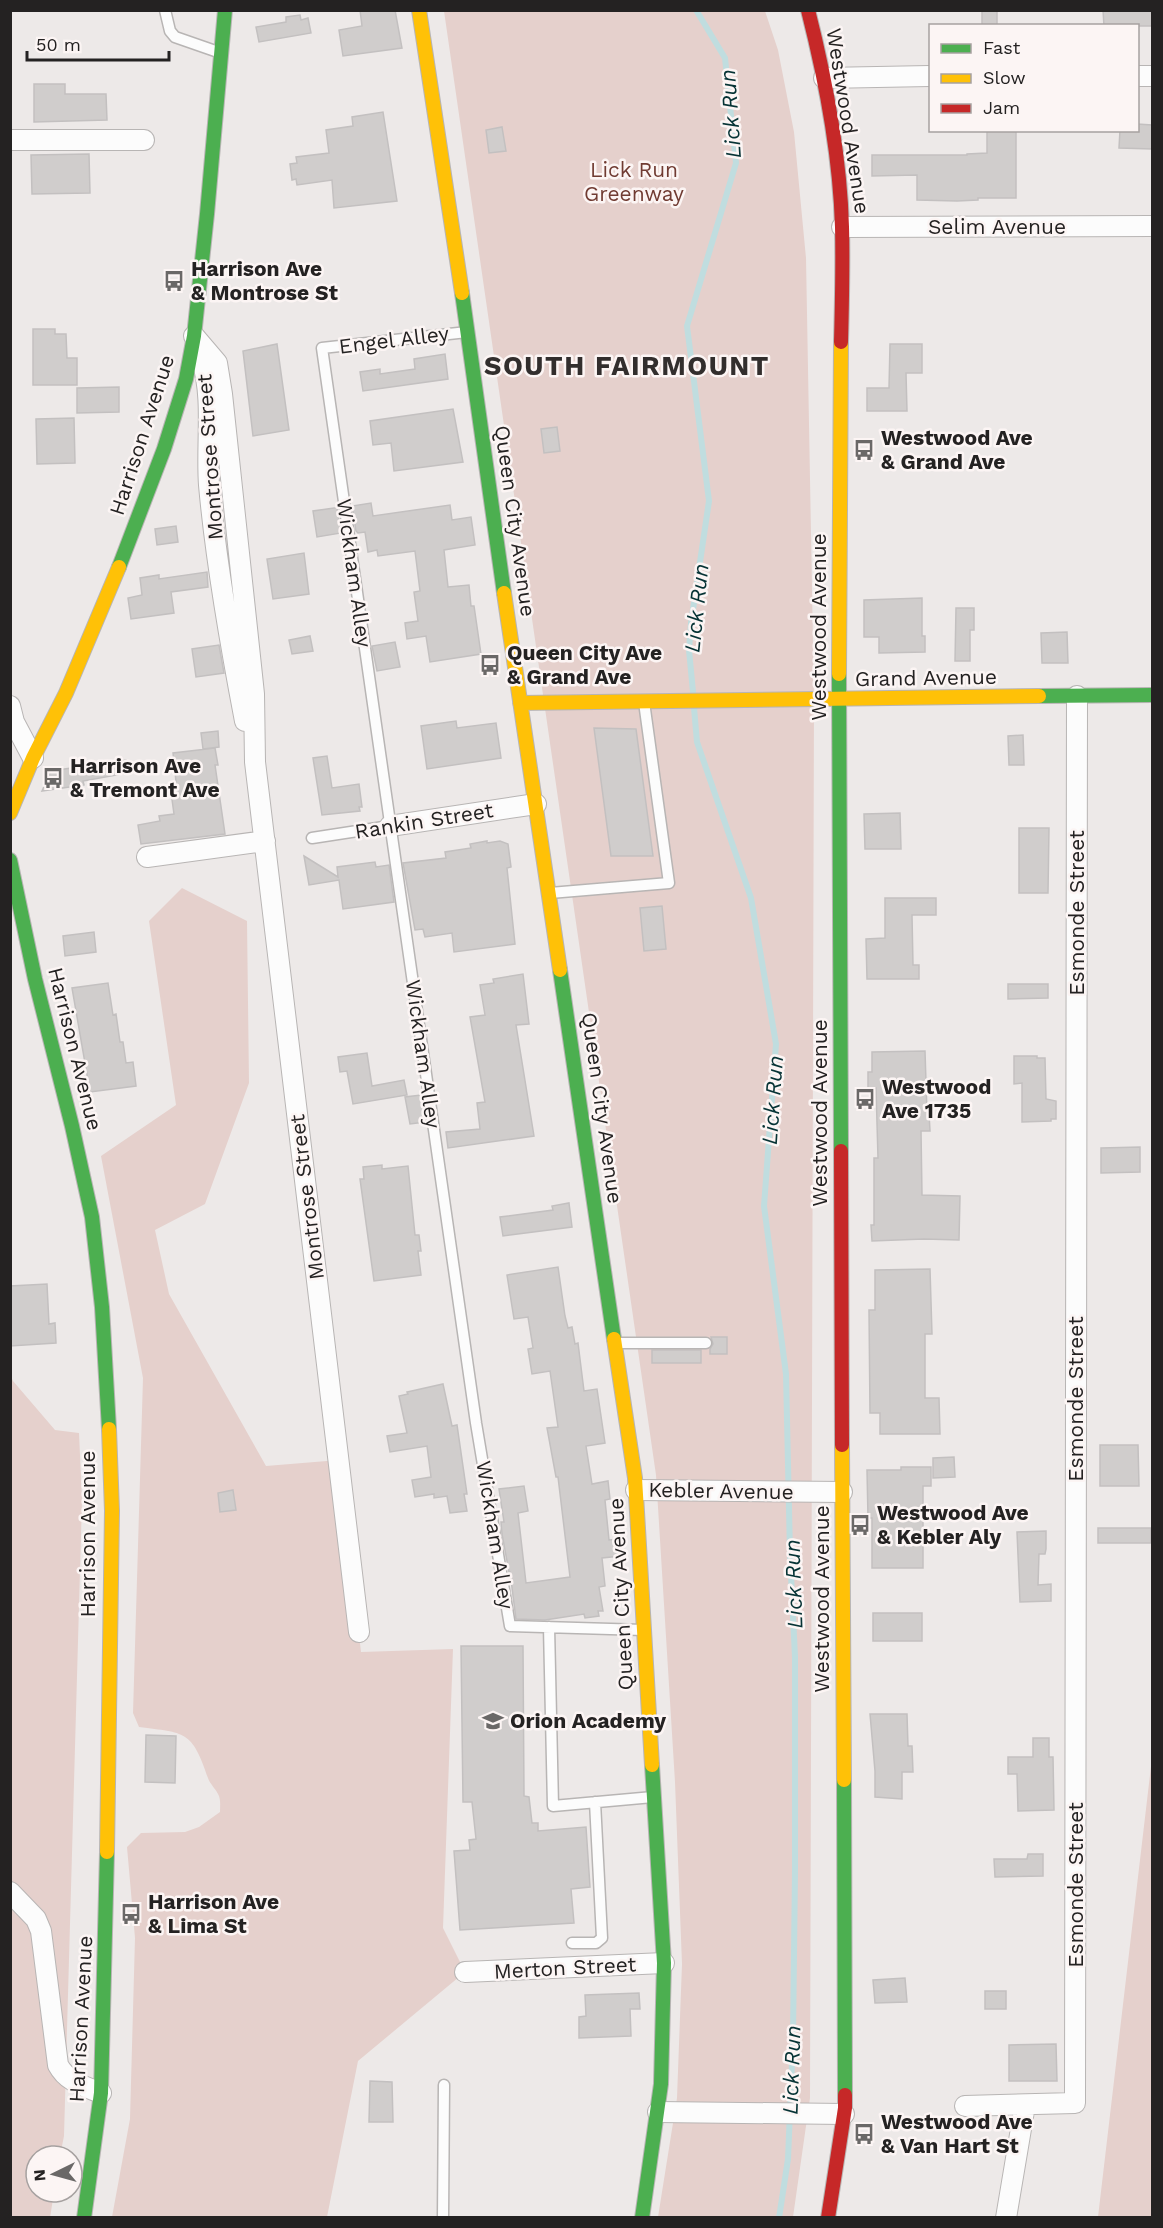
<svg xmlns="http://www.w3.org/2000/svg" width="1163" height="2228" viewBox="0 0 1163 2228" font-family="'Work Sans',sans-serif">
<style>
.green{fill:#e5d0cc}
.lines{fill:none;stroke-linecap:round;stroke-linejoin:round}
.stream{stroke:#c0dddf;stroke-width:6}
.building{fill:#d0cdcc;stroke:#c3c0c0;stroke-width:1.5}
.lane-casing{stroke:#b8b5b4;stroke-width:13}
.street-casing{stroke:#b8b5b4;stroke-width:22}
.fast-casing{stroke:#b8b5b4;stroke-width:16}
.slow-casing{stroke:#b8b5b4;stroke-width:16}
.jam-casing{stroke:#b8b5b4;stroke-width:16}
.lane{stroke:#fcfcfc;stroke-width:10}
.street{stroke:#fcfcfc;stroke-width:20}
.fast{stroke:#4caf50;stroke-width:14}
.slow{stroke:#ffc107;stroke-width:14}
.jam{stroke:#c62828;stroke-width:14}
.labels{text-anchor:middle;stroke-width:5;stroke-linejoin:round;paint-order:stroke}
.street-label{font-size:21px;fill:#242222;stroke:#fcf5f4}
.park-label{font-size:21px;fill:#703b32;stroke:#fcf5f4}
.poi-label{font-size:21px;font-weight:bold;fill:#242222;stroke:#fcf5f4;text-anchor:start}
.water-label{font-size:22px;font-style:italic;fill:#063335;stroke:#fcf5f4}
.district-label{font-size:27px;font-weight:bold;letter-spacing:1.5px;fill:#322e2d;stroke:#fcf5f4}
</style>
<rect width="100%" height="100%" fill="#ede9e8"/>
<!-- green -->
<path class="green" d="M444 11H765L778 50 794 132 806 258 814 699 810 2098 793 2217H658L677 2098 682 1964 675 1782 656 1475Z
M182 888 247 921 249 1083 205 1204 155 1230 169 1294 266 1466 339 1460 361 1652 453 1649 443 1928 465 1972 358 2061 327 2217H112L130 2119 135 1938 127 1847 141 1833 185 1832 199 1827 220 1812C220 1806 221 1799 218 1794 215 1788 210 1784 208 1778 192 1730 185 1733 139 1727L133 1713 143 1378 101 1156 176 1105 149 921Z
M10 1374 13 1381 55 1430 79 1433 82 1500 64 2136 60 2156H36V2192H54L50 2218 10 2217Z
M1152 1758V2217H1098Z"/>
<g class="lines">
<!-- stream -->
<path class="stream" d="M693 692 689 650 691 623 709 501 687 326 736 163 725 58 696 10
M694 708 697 742 751 898 776 1044 764 1206 786 1374 790 1554 795 1657V1870L793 2038 788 2159 779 2218"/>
</g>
<!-- building -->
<path class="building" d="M360 10H395L402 48 343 56 339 30 362 26Z
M982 10H997V26H982Z
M1103 10H1152V26H1104Z
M300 15 301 20 308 18 311 33 259 42 256 27 286 22V17Z
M34 84H65V94H106L107 120 34 122Z
M383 112 397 201 334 208 332 180 297 185 296 179 292 180 290 164 297 163 296 157 329 153 326 130 353 126 352 117Z
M1137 124 1152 125V149L1119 148 1120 130H1137Z
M502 127 506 151 489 153 486 130Z
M987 130H1016V198H978V200L957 201 917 200V175L872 176V155H967V154L987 153Z
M89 154 90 193 32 194 31 155Z
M33 329H55V334H66L67 358H77V385H33Z
M277 344 289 430 253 436 243 351Z
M890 344H922V373H906L907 411H867V388H889Z
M445 354 448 379 363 391 360 372 380 369V374L415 369 414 359Z
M119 387V412L77 413V388Z
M453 409 463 462 394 471 391 443 373 445 370 421Z
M74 418 75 463 37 464 36 419Z
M557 427 560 451 544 453 541 429Z
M371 503 373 516 450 505 452 520 471 517 475 545 444 550 448 587 469 585 471 606H474L481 654 430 662 426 636 407 639 405 623 418 621 414 592 420 591 415 551 378 556 377 550 368 552 365 532 358 533 356 531 352 506Z
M334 508H337L341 533 317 537 313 511Z
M176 526 178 542 157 545 155 529Z
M304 553 309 594 273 599 267 559Z
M207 572 208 587 171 592 174 613 131 619 128 598 142 595 140 578 159 575V579Z
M922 598V636H925V652L879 653V637H864V600Z
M956 608H974V630H970V661H955Z
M1067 632 1068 663H1042L1041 633Z
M310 636 313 651 292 654 289 640Z
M395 642 400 667 377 671 372 646Z
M219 645 224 673 196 677 192 649Z
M456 721 457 728 496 723 501 758 427 769 421 726Z
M594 728 636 729 653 856H611Z
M218 731 219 747 203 749 201 733Z
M1023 735 1024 765H1009L1008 736Z
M215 748 218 765H215L225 834 141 844 138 825 160 821 159 816 174 814 171 792 177 791 173 753Z
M327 756 332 788 359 784 362 807H359L360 811 322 815 313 758Z
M126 760 128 773 83 781 84 785 42 791 51 771Z
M900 813 901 849H865L864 814Z
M1019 828H1049L1048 893H1019Z
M487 841V843L500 841 508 844 511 867 507 868 515 944 454 952 452 933 425 937 423 929 415 930 403 863 446 858 445 852 471 848 470 844Z
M304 856 338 877 337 867 375 862 376 867 389 865 394 902 343 909 339 880 309 885Z
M885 898H936V915H912L913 965H919V979H867L866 939 885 938Z
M662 906 666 949 644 951 640 908Z
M94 932 96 952 65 956 63 936Z
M523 974 529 1024 516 1025 534 1136 448 1148 446 1132 480 1129 477 1103 485 1102 470 1017 485 1015 480 985 494 983 493 979Z
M108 983 113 1015 116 1014 120 1042H123L126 1063 133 1062 136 1086 90 1092 72 988Z
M1008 984H1048V998L1008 999Z
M925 1051 927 1113H929L930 1131H921L922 1195 960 1196 959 1240 924 1239 872 1241 871 1225H874V1158H878L876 1088H868V1072H872V1052Z
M367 1053 372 1086 404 1080 407 1095 353 1104 347 1071 340 1072 338 1057Z
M1014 1056H1037V1058H1045L1046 1099 1056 1101V1119H1051V1121L1022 1122V1083L1014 1084Z
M421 1095 425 1122 410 1124 405 1097Z
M1140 1147V1172L1101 1173V1148Z
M382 1165V1169L408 1166 415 1235H419L421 1251H418L421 1275 374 1281 360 1179H364L363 1167Z
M569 1203 572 1227 503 1236 500 1217 553 1210 552 1206Z
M558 1267 565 1316 568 1328 572 1327 575 1344 578 1343 584 1391 597 1389 605 1443 586 1446 592 1484 608 1481 610 1499 605 1500 609 1540 619 1539 621 1556 602 1558 605 1586 599 1587 603 1611H598L599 1616 585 1618 584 1614 545 1620 516 1619 510 1572H509L502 1534 501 1522H504L499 1489 524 1486 528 1511 518 1513 526 1583 570 1577 558 1477H556L547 1428 558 1427 550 1371 532 1374 528 1349 533 1348 528 1317 514 1319 507 1275Z
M930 1269 932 1334H925V1398H939L940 1434H880V1413H870L869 1310H875V1270Z
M47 1284 49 1324 55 1323 56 1343 10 1346V1286Z
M711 1337H727V1354H710V1349L713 1344Z
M652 1350H701V1363H652Z
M443 1384 452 1426 457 1425 467 1494H464L467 1511 450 1513 447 1496 434 1498V1494L415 1497 412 1480 431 1477 427 1446 390 1452 387 1436 407 1433 399 1396 408 1394 407 1392Z
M1100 1445H1138L1139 1486H1100Z
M954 1457 955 1477 933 1478V1458Z
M901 1467H931V1486H923V1568H872V1518H868L867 1470H901Z
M233 1490 236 1510 220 1512 218 1493Z
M1098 1528H1151V1543H1098Z
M1046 1531V1549L1045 1554H1039L1038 1585 1051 1584V1601L1020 1602 1017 1532Z
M873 1613H922V1641H873Z
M461 1646H523L524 1796 529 1797 532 1823H538V1831L586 1827 590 1887 571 1889 574 1923 460 1930 454 1851 470 1850 469 1840 476 1839 472 1802H463Z
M870 1714H907L908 1746H912L913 1772H902V1799L875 1797V1771Z
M146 1735 176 1736 175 1783 145 1782Z
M1033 1738H1049V1757H1053L1054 1810 1018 1811 1017 1774H1008V1757H1033Z
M1028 1854H1043V1876L995 1877 994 1859H1027Z
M905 1978 907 2002 875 2003 873 1980Z
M985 1991H1006V2009H985Z
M639 1993 640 2009H630L631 2036 579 2038V2017L586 2016 585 1995Z
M1056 2044 1057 2081H1009V2045Z
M370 2081 392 2082 393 2122H369Z"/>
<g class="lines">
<defs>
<path id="lane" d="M165 10 170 31 175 37 221 53
M467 332 322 348 476 1423 510 1626 644 1630
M312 838 390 826
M550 893 669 883 644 702
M616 1343H706
M549 1627 553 1806 653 1797
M572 1943H596L602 1938 595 1802
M443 2218 444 2085"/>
<path id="street" d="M1138 76H1152
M824 78 930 76
M10 140H144
M842 227 1152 226
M194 336 217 363 222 394 254 694 255 762 359 1632
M202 361C214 398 206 445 209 485 216 564 230 643 245 721
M10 706 14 722 33 758
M390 826 536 804
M147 857 265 841
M636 1490 842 1492
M10 1892 36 1919 41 1931 58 2065C67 2082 84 2086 101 2093
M465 1972 664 1963
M965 2106 1075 2103 1077 696
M658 2112 844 2114
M1006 2218 1025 2105"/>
<path id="fast" d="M462 293 504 593
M119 567 164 449 186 379 194 336 207 214 225 10
M839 674 841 1151
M1039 696 1152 695
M10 860 35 979 72 1126 92 1217 102 1307 109 1429
M560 970 614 1339
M844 1780 845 2095
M84 2218 101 2093 107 1852
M642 2218 661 2084 664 1963 652 1765"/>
<path id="slow" d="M419 10 462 293
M504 593 560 970
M839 674 841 342
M520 703 1039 696
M10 813 33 758 66 693 119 567
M614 1339 635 1478 652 1765
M842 1445 844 1780
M107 1852 112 1511 109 1429"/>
<path id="jam" d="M808 10C826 81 840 154 842 227 843 266 842 304 841 342
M841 1151 842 1445
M828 2218 845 2108V2095"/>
</defs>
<!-- lane casing -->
<use href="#lane" class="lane-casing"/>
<!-- street casing -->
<use href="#street" class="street-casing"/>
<!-- fast casing -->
<use href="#fast" class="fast-casing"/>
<!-- slow casing -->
<use href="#slow" class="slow-casing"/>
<!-- jam casing -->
<use href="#jam" class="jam-casing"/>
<!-- lane -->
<use href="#lane" class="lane"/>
<!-- street -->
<use href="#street" class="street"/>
<!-- fast -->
<use href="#fast" class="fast"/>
<!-- slow -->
<use href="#slow" class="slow"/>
<!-- jam -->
<use href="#jam" class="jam"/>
</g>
<!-- icons -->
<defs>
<symbol id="bus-bare" viewBox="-9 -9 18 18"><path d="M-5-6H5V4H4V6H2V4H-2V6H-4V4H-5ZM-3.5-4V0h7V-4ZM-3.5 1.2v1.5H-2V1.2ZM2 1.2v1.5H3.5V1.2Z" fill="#6a6867" stroke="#fcf5f4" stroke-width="2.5" paint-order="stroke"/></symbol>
<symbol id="school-bare" viewBox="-9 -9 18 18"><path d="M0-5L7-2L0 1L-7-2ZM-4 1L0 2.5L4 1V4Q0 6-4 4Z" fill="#6a6867" stroke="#fcf5f4" stroke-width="2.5" paint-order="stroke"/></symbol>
</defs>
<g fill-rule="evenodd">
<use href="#bus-bare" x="159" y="266" width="30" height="30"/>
<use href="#bus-bare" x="849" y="435" width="30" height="30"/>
<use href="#bus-bare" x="475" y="650" width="30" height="30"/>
<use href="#bus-bare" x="38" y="763" width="30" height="30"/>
<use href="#bus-bare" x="850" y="1084" width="30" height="30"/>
<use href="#bus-bare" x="845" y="1510" width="30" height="30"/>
<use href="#school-bare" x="478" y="1706" width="30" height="30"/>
<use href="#bus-bare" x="116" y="1899" width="30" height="30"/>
<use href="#bus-bare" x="849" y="2119" width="30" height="30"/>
</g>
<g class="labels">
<!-- street labels -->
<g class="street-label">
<text transform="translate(848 121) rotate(81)" y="7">Westwood Avenue</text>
<text x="997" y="234">Selim Avenue</text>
<text transform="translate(394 340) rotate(-7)" y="7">Engel Alley</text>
<text transform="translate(142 435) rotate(-72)" y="7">Harrison Avenue</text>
<text transform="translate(210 457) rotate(-94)" y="7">Montrose Street</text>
<text transform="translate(515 521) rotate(82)" y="7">Queen City Avenue</text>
<text transform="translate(354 573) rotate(82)" y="7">Wickham Alley</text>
<text transform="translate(819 627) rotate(-90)" y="7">Westwood Avenue</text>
<text transform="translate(926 678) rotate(-1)" y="7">Grand Avenue</text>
<text transform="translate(424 821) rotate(-9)" y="7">Rankin Street</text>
<text transform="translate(1077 913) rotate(-90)" y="7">Esmonde Street</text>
<text transform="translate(75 1049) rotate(76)" y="7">Harrison Avenue</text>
<text transform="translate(423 1054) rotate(82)" y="7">Wickham Alley</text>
<text transform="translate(602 1108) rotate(82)" y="7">Queen City Avenue</text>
<text transform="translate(820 1113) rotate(-90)" y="7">Westwood Avenue</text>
<text transform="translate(307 1197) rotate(-97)" y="7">Montrose Street</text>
<text transform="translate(1076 1399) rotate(-90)" y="7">Esmonde Street</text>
<text transform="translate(721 1491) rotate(1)" y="7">Kebler Avenue</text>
<text transform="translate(88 1534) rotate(-90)" y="7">Harrison Avenue</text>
<text transform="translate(495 1535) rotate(81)" y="7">Wickham Alley</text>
<text transform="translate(621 1594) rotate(-93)" y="7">Queen City Avenue</text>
<text transform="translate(822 1599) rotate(-90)" y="7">Westwood Avenue</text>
<text transform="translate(1076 1885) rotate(-90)" y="7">Esmonde Street</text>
<text transform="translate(565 1968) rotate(-3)" y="7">Merton Street</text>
<text transform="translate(81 2019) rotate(-87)" y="7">Harrison Avenue</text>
</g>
<!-- park labels -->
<g class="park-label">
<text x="634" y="177">Lick Run<tspan x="634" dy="24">Greenway</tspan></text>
</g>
<!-- poi labels -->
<g class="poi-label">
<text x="191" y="276">Harrison Ave<tspan x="191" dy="24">&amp; Montrose St</tspan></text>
<text x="881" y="445">Westwood Ave<tspan x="881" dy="24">&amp; Grand Ave</tspan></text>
<text x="507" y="660">Queen City Ave<tspan x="507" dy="24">&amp; Grand Ave</tspan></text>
<text x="70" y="773">Harrison Ave<tspan x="70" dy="24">&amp; Tremont Ave</tspan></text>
<text x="882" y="1094">Westwood<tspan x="882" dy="24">Ave 1735</tspan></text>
<text x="877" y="1520">Westwood Ave<tspan x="877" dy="24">&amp; Kebler Aly</tspan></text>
<text x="510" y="1728">Orion Academy</text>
<text x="148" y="1909">Harrison Ave<tspan x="148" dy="24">&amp; Lima St</tspan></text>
<text x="881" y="2129">Westwood Ave<tspan x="881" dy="24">&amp; Van Hart St</tspan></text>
</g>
<!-- water labels -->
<g class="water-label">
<text transform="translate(730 114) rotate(-94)" y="8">Lick Run</text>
<text transform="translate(696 608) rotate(-84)" y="8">Lick Run</text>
<text transform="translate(772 1100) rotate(-86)" y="8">Lick Run</text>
<text transform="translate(793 1584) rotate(-92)" y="8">Lick Run</text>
<text transform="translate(791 2070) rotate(-88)" y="8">Lick Run</text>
</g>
<!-- district labels -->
<g class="district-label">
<text x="627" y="375">SOUTH FAIRMOUNT</text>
</g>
</g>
<!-- border -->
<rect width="1163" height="2228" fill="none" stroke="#242222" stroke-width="24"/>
<!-- legend -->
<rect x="929" y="24" width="210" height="108" fill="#fcf5f4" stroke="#a6a1a0" stroke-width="1.5"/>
<rect x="941" y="44" width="30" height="9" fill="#4caf50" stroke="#a6a1a0" stroke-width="1.5"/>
<text x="983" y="54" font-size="18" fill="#242222">Fast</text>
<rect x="941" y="74" width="30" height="9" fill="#ffc107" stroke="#a6a1a0" stroke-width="1.5"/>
<text x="983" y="84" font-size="18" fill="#242222">Slow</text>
<rect x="941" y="104" width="30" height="9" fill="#c62828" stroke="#a6a1a0" stroke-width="1.5"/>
<text x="983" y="114" font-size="18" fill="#242222">Jam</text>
<!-- north arrow -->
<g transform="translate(54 2174) rotate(265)"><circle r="28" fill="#fcf5f4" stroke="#a6a1a0" stroke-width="1.5"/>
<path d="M0-4.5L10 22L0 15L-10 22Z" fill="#6a6867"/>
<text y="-9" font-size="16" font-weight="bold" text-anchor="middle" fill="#242222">N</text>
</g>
<!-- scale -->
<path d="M27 51v9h142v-9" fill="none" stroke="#242222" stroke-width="3"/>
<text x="36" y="51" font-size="18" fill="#242222" stroke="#fcf5f4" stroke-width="4.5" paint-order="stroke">50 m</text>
</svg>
